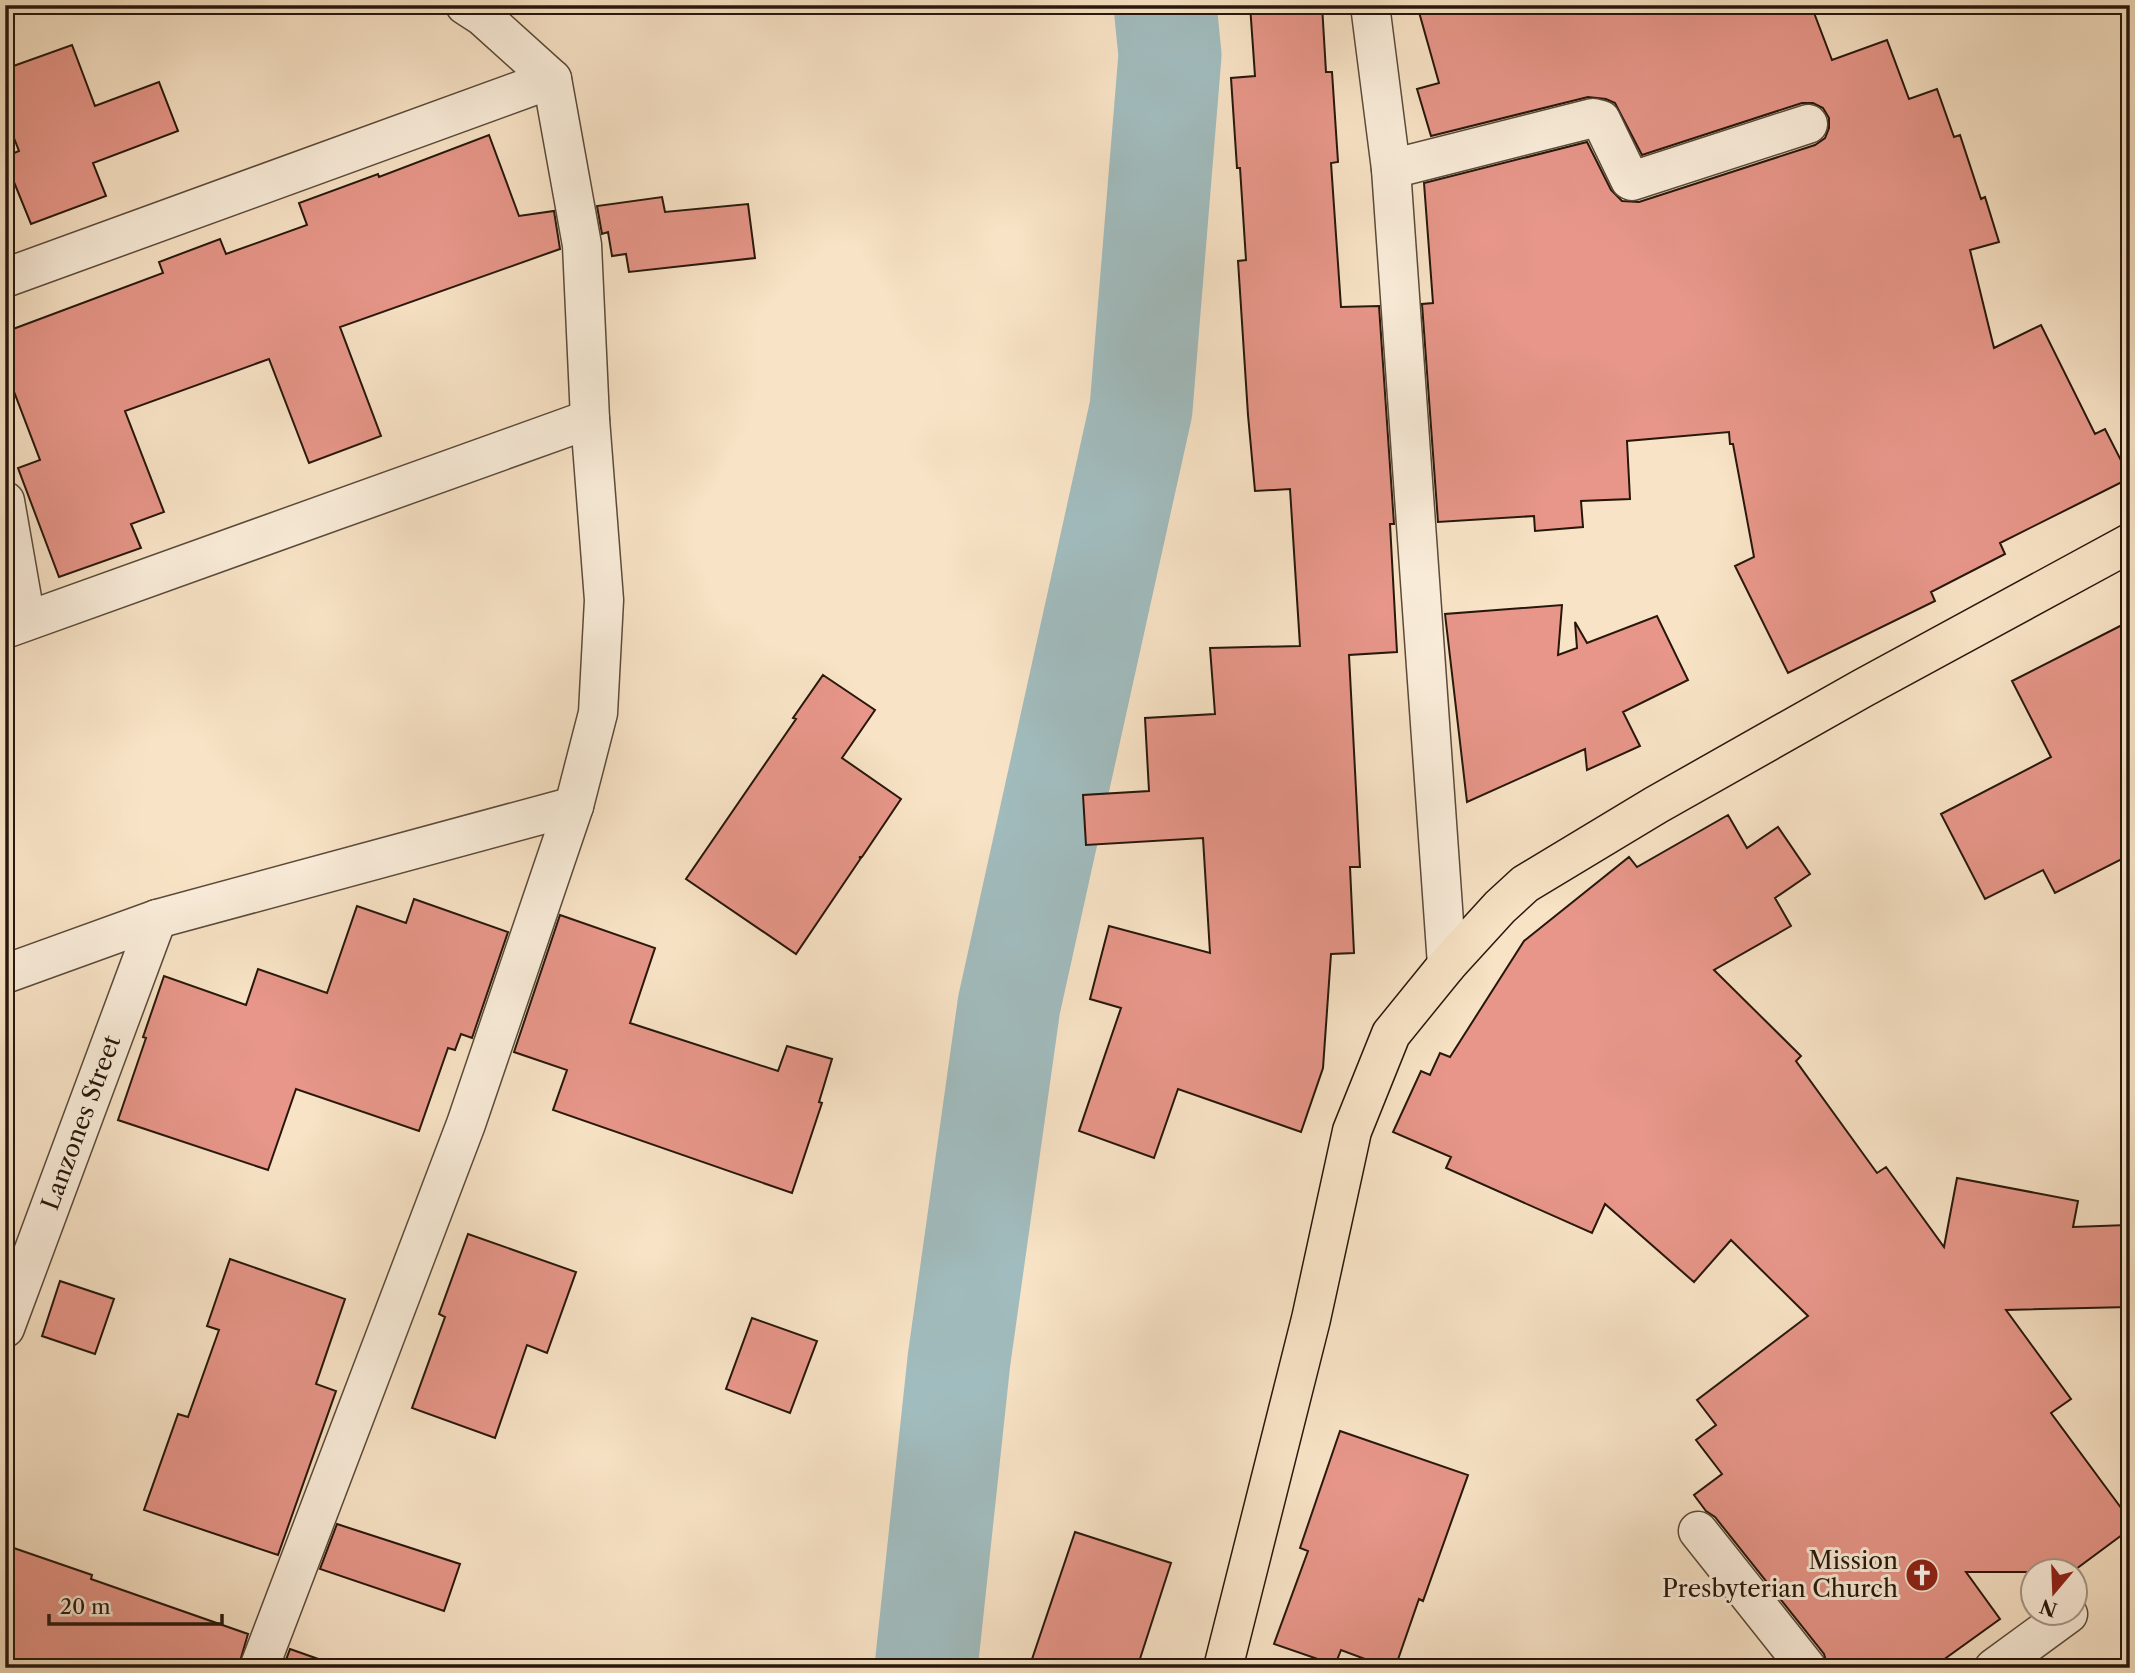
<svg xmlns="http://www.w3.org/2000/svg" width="2135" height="1673" viewBox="0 0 2135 1673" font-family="'Libre Caslon Text',serif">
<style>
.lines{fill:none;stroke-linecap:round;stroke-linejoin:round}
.river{stroke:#a1bcbe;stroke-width:103}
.building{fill:#e79689;stroke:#27170b;stroke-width:2}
.minor-casing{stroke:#5b4a3a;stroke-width:41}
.major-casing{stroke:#27170b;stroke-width:41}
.minor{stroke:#faedda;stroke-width:38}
.major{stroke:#f8e3c6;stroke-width:38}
.labels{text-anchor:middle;stroke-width:6;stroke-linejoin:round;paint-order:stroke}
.street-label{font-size:24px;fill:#27170b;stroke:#faedda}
.poi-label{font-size:24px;fill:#27170b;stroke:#faedda;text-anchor:end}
</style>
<rect width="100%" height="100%" fill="#f8e3c6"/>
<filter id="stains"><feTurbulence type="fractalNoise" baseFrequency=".00286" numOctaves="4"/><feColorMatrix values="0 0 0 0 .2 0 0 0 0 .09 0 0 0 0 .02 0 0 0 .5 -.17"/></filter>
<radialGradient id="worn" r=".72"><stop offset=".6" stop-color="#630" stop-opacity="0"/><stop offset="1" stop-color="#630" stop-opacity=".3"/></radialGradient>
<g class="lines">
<!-- river -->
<path class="river" d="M926 1668 959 1360 1009 1005 1141 409 1170 55 1165 5"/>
</g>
<!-- building -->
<path class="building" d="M1250 5H1322L1326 72H1332L1338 162 1331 163 1341 307 1379 306 1394 524H1390L1397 652 1349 655 1360 867H1350L1354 953 1331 954 1323 1068 1301 1132 1178 1089 1154 1158 1079 1131 1121 1008 1090 999 1109 926 1210 953 1203 838 1086 845 1083 795 1149 791 1145 718 1215 714 1210 648 1300 646 1290 489 1255 491 1248 415 1238 261 1246 260 1240 168H1237L1231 78 1255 76Z
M1417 5H1811L1832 60 1887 40 1909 99 1937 89 1954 137 1960 135 1981 199 1985 197 1999 242 1970 250 1994 348 2041 325 2095 434 2105 429 2130 478 2000 543 2005 554 1931 592 1935 601 1788 673 1735 566 1754 557 1733 444H1730L1729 432 1627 441 1630 499 1581 501 1583 527 1535 531 1534 516 1438 522 1422 304 1433 303 1424 183 1587 142 1611 190 1622 201 1639 202 1815 145 1825 138 1829 128V118L1823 108 1813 103H1802L1642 155 1615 103 1606 99 1588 97 1431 136 1417 89 1439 83Z
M72 45 95 106 159 82 178 131 93 163 106 196 31 224 5 160V157L19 151 5 115V69Z
M489 135 519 216 554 211 560 249 340 327 381 436 309 463 269 359 125 411 164 512 131 524 141 548 59 577 18 468 40 460 5 368V332L163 273 159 262 220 239 226 254 307 225 299 203 378 174 379 177Z
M662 197 665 212 748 204 755 258 629 272 626 254 612 256 608 232 602 234 597 206Z
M1562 605 1558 655 1577 648 1575 622 1587 643 1657 616 1688 680 1623 712 1640 746 1587 770 1585 749 1467 802 1445 614Z
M2130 621V855L2055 893 2043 870 1985 899 1941 814 2051 757 2012 681Z
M823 675 875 710 842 758 901 799 862 857H859L861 858 796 954 686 879 796 719 793 718Z
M1728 815 1747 848 1778 827 1810 874 1775 898 1791 926 1714 970 1801 1056 1796 1061 1877 1173 1886 1167 1944 1247 1957 1178 2078 1201 2073 1227 2127 1225 2129 1307 2006 1310 2071 1399 2051 1413 2130 1520V1529L2072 1572H1966L2000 1619 1932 1668H1828L1824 1654 1715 1517 1706 1511 1694 1495 1722 1474 1696 1440 1716 1425 1697 1400 1808 1316 1731 1240 1694 1282 1605 1204 1592 1233 1446 1168 1451 1157 1393 1132 1421 1071 1430 1075 1440 1053 1450 1057 1524 941 1629 857 1637 867Z
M414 899 508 932 472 1038 461 1034 455 1050 448 1048 419 1131 296 1089 268 1170 118 1120 146 1038 143 1037 164 976 246 1005 258 969 327 993 357 906 406 923Z
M560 915 655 948 630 1023 778 1071 787 1046 832 1059 819 1102 822 1103 792 1193 553 1110 567 1070 514 1052Z
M468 1234 576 1272 547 1353 527 1345 495 1438 412 1408 445 1317 439 1314Z
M230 1259 345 1299 316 1384 336 1391 278 1555 144 1510 178 1414 188 1417 219 1330 207 1326Z
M60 1281 114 1299 95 1354 42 1336Z
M752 1318 817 1341 790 1413 726 1389Z
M1340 1431 1468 1475 1423 1601 1419 1599 1395 1668H1389L1341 1650 1335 1665 1274 1644 1308 1551 1300 1548Z
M337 1524 460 1564 444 1611 320 1569Z
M1075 1532 1171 1563 1137 1668H1029Z
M5 1545 92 1575 91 1579 248 1634 238 1668H5Z
M290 1649 324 1661 323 1668H283Z"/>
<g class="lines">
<defs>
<g id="minor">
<path d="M1370 5 1391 169 1447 965"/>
<path d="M1391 169 1593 118 1601 120 1630 180 1632 181 1808 124"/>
<path d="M5 278 552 79"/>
<path d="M5 501 26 621"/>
<path d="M5 629 590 419"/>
<path d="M5 974 157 919 574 806"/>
<path id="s1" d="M5 1328 157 919"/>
<path d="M1698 1531 1807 1668"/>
<path d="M259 1668 466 1124 574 806 598 713 604 600 590 419 582 245 552 79 482 16 465 5"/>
<path d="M1994 1668 2068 1614"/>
</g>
<path id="major" d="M1223 1668 1311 1319 1352 1131 1391 1034 1447 965 1500 907 1525 884 1656 805 1863 688 2130 543"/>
</defs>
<!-- minor casing -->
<use href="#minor" class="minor-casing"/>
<!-- major casing -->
<use href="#major" class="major-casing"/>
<!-- minor -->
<use href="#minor" class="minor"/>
<!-- major -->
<use href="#major" class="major"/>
</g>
<!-- icons -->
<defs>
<symbol id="church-disc" viewBox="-11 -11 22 22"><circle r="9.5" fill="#8f2418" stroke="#faedda"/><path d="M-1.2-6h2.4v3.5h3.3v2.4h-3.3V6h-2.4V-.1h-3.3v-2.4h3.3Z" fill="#fff"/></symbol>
</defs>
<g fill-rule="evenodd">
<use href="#church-disc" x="1903" y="1556" width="38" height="38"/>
</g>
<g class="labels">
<!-- street labels -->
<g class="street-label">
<text dy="8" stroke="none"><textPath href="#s1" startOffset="219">Lanzones Street</textPath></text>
</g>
<!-- poi labels -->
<g class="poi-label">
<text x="1898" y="1569">Mission<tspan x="1898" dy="28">Presbyterian Church</tspan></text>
</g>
</g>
<!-- margin -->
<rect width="2135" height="1673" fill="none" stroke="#f8e3c6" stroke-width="28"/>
<rect x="7" y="7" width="2121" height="1659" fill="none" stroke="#27170b" stroke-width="3.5"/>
<rect x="14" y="14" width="2107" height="1645" fill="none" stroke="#27170b" stroke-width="2"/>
<!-- north arrow -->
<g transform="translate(2054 1592) rotate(199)"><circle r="33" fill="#faedda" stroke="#a69787" stroke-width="2"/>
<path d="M0-5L12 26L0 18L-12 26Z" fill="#8f2418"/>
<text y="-10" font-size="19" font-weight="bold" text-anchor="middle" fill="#27170b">N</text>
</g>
<!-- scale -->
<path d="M49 1614v10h173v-10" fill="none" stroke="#27170b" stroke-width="3.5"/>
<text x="60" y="1614" font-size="21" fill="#27170b" stroke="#faedda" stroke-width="5" paint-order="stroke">20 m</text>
<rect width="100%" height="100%" filter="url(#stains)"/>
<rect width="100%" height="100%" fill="url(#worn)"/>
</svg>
